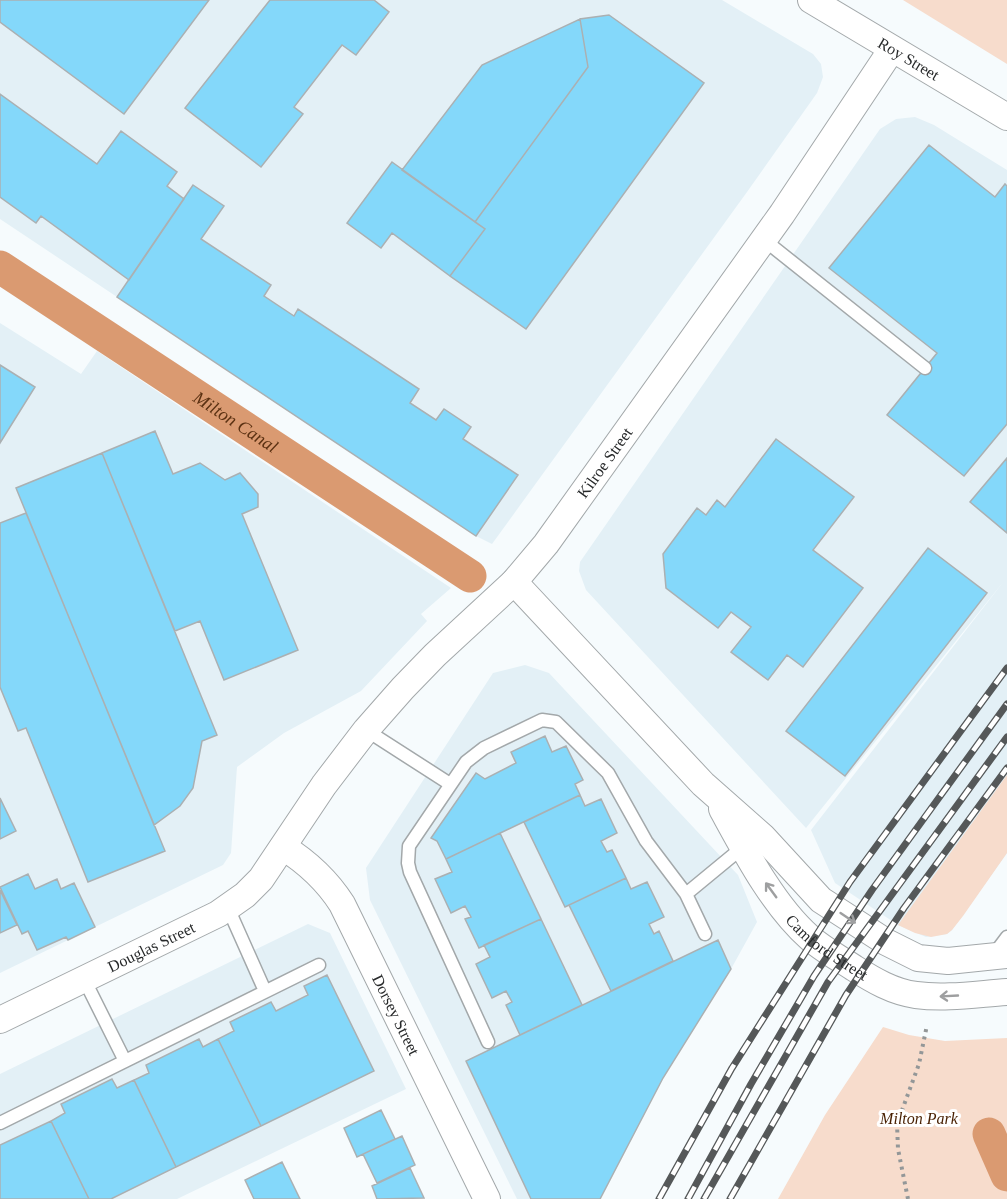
<svg xmlns="http://www.w3.org/2000/svg" width="1007" height="1199" viewBox="0 0 1007 1199" font-family="'Times New Roman',serif">
<style>
.built{fill:#e3f0f6}
.green{fill:#f7dccc}
.lines{fill:none;stroke-linecap:round;stroke-linejoin:round}
.canal{stroke:#da9a71;stroke-width:33}
.building{fill:#84d8fa;stroke:#abb0b2;stroke-width:1.5}
.lane-casing{stroke:#a3a8aa;stroke-width:15}
.street-casing{stroke:#a3a8aa;stroke-width:28}
.path{stroke:#939798;stroke-width:4;stroke-dasharray:3 4.5;stroke-linecap:butt}
.lane{stroke:#fff;stroke-width:12}
.street{stroke:#fff;stroke-width:26}
.rail-casing{stroke:#555859;stroke-width:7}
.rail{stroke:#fff;stroke-width:4.5;stroke-dasharray:14;stroke-linecap:butt}
.oneway{stroke:#9e9fa0}
.labels{text-anchor:middle;stroke-width:6;stroke-linejoin:round;paint-order:stroke}
.street-label{font-size:16px;fill:#282a2b;stroke:#fff}
.park-label{font-size:16px;font-style:italic;fill:#471f00;stroke:#fff}
.water-label{font-size:18px;font-style:italic;fill:#5b3112;stroke:#fff}
</style>
<rect width="100%" height="100%" fill="#f6fbfd"/>
<!-- built -->
<path class="built" d="M0 0H722L813 54 821 64 823 77 817 93 747 192 492 544 476 536 0 219Z
M915 117 934 125 1007 170V853L952 930 947 934 926 937 898 925 835 883 811 830 1004 581 806 828 586 590 579 571 580 562 880 129 896 119Z
M0 323 81 374 97 351 451 588 421 614 427 621 361 691 284 733 237 767 231 853 223 865 0 973Z
M525 665 549 673 738 875 757 922 731 969 663 1078 601 1199H517L370 900 366 868 493 673Z
M308 924 330 933 406 1089 177 1199H0V1074Z"/>
<!-- green -->
<path class="green" d="M903 0H1007V64Z
M1007 775V853L963 916 952 930 947 934 931 937 915 933 898 925Z
M883 1027 909 1035 945 1041 1007 1038V1199H778L825 1115Z"/>
<g class="lines">
<!-- canal -->
<g class="canal">
<path id="s1" d="M0 267 470 576"/>
<path d="M989 1134 1007 1175"/>
</g>
</g>
<!-- building -->
<path class="building" d="M0 0H209L124 114 0 22Z
M270 0H374L389 12 356 55 342 45 294 107 303 114 261 167 185 108Z
M609 15 704 83 526 329 450 276 485 229 475 222 588 67 580 19Z
M580 19 588 67 475 222 402 170 482 65Z
M0 94 97 164 121 131 177 172 167 186 184 199 129 280 41 216 36 223 0 197Z
M929 145 995 197 1005 184 1007 186V424L964 476 887 415 937 353 829 268Z
M392 162 485 229 450 276 392 233 381 248 347 223Z
M193 185 224 206 201 239 271 285 264 296 294 316 298 309 419 389 410 403 436 420 444 409 471 427 463 439 518 475 476 536 117 297Z
M0 365 35 387 0 443Z
M155 431 173 474 200 463 225 480 240 473 258 494V507L242 514 298 650 224 680 200 621 175 631 102 453Z
M776 439 854 497 813 550 863 588 803 667 787 655 768 680 731 652 751 627 731 612 718 628 666 588 663 554 697 508 706 515 717 500 725 507Z
M102 453 217 735 202 741 193 788 180 806 154 825 16 488Z
M1007 458V533L970 502Z
M26 513 165 851 88 882 26 728 18 731 0 687V523Z
M928 548 987 593 845 776 786 731Z
M545 736 552 752 566 746 583 780 575 784 580 795 446 859 437 841 431 838 476 773 485 779 516 763 511 752Z
M580 795 585 806 601 799 617 833 601 841 607 852 612 850 626 878 565 907 524 822Z
M0 798 16 831 0 839Z
M500 833 541 919 479 948 465 919 471 917 465 906 451 913 435 879 452 872 446 859Z
M28 874 35 889 57 879 61 889 74 883 95 927 68 940 66 937 37 950 28 931 22 934 0 887Z
M626 878 631 889 647 882 664 917 649 924 654 934 659 931 673 961 611 991 569 905Z
M0 890 17 925 0 933Z
M541 919 582 1005 520 1035 506 1005 512 1002 506 991 492 998 476 964 490 957 484 945Z
M718 940 731 969 663 1078 600 1199H531L466 1061Z
M327 975 374 1071 261 1126 218 1039 234 1031 230 1022 271 1002 276 1011 308 995 304 986Z
M199 1039 203 1047 218 1039 261 1126 176 1167 134 1080 149 1073 146 1065Z
M112 1079 117 1088 134 1080 176 1167 111 1199H89L51 1121 65 1113 61 1104Z
M381 1110 395 1139 357 1157 344 1128Z
M51 1121 89 1199H0V1145Z
M402 1136 415 1165 377 1183 363 1154Z
M282 1162 300 1199H254L245 1180Z
M410 1168 424 1198 377 1199 372 1186Z"/>
<g class="lines">
<defs>
<path id="lane" d="M763 239 925 368
M366 730 450 784
M686 894 743 847
M228 908 265 991
M995 953 1007 937
M84 979 125 1061
M488 1042 410 872 408 863 409 846 466 762 484 748 542 720 556 722 608 773 646 841 686 894 705 934
M0 1123 319 965"/>
<g id="street">
<path id="s2" d="M811 0 1007 117"/>
<path d="M514 582 703 784 763 837 821 900 886 942 918 958 948 961 1007 955"/>
<path id="s3" d="M722 809C745 851 773 905 809 937 822 949 839 958 854 968 873 980 893 992 916 995 945 999 977 994 1007 992"/>
<path id="s4" d="M283 847C307 862 326 879 342 904L487 1199"/>
<path id="s5" d="M0 1020 218 914 245 895 261 879 324 785 366 730 403 688 435 655 514 582 546 544 782 214 892 49"/>
</g>
</defs>
<!-- lane casing -->
<use href="#lane" class="lane-casing"/>
<!-- street casing -->
<use href="#street" class="street-casing"/>
<!-- path -->
<path class="path" d="M908 1199 898 1149 897 1124 919 1064 927 1025"/>
<!-- lane -->
<use href="#lane" class="lane"/>
<!-- street -->
<use href="#street" class="street"/>
<defs>
<path id="rail" d="M659 1199 732 1068 850 882 1007 668
M688 1199 751 1084 814 976 872 890 1007 704
M704 1199 828 982 1007 737
M730 1199 846 995 904 908 1007 768"/>
</defs>
<!-- rail casing -->
<use href="#rail" class="rail-casing"/>
<!-- rail -->
<use href="#rail" class="rail"/>
</g>
<!-- one-way arrows -->
<defs><path id="oneway-shaft" d="M-6 0H5M1.5-3L5.5 0L1.5 3" fill="none" stroke-width="1.6" stroke-linecap="round" stroke-linejoin="round" transform="scale(1.5)"/></defs>
<g class="oneway">
<use href="#oneway-shaft" transform="translate(771 890) rotate(-126)"/>
<use href="#oneway-shaft" transform="translate(848 918) rotate(34)"/>
<use href="#oneway-shaft" transform="translate(949 996) rotate(177)"/>
</g>
<g class="labels">
<!-- street labels -->
<g class="street-label">
<text dy="6" stroke="none"><textPath href="#s2" startOffset="114">Roy Street</textPath></text>
<text dy="6" stroke="none"><textPath href="#s5" startOffset="840">Kilroe Street</textPath></text>
<text dy="6" stroke="none"><textPath href="#s3" startOffset="176">Camford Street</textPath></text>
<text dy="6" stroke="none"><textPath href="#s5" startOffset="168">Douglas Street</textPath></text>
<text dy="6" stroke="none"><textPath href="#s4" startOffset="206">Dorsey Street</textPath></text>
</g>
<!-- park labels -->
<g class="park-label">
<text x="919" y="1124">Milton Park</text>
</g>
<!-- water labels -->
<g class="water-label">
<text dy="6" stroke="none"><textPath href="#s1" startOffset="282">Milton Canal</textPath></text>
</g>
</g>
</svg>
